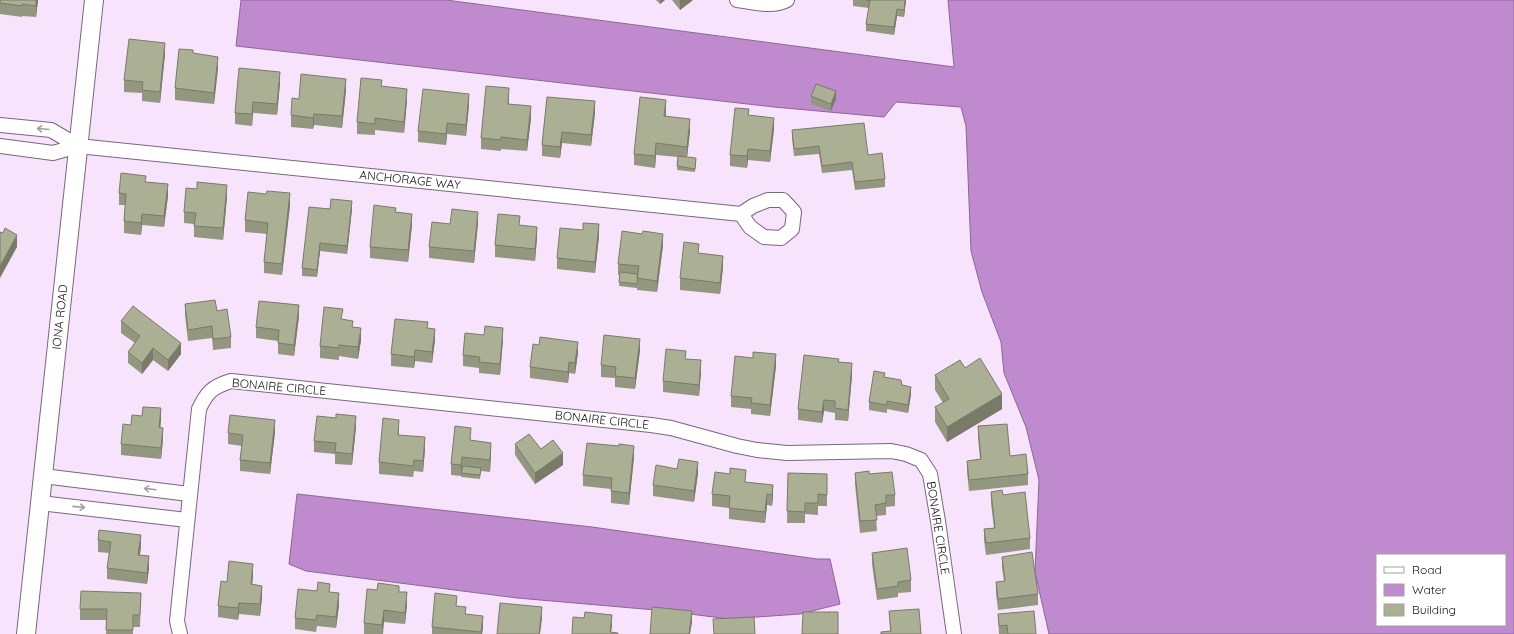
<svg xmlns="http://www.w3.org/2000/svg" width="1514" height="634" viewBox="0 0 1514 634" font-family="Quicksand,sans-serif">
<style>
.water{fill:#c08ace;stroke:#8d6598;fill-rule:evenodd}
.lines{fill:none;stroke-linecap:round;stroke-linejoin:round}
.minor-casing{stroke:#79677d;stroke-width:16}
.tertiary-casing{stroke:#79677d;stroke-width:20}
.minor{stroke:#fff;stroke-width:14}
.tertiary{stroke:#fff;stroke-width:18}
.wall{fill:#93977f}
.shaded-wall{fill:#787b68}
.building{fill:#abb094;stroke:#787b68}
.oneway{stroke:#a29fa3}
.labels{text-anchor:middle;stroke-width:3;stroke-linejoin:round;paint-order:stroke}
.street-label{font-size:12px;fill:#171019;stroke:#fff}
</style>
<rect width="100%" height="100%" fill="#f7e3fc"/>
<!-- water -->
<path class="water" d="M241 0H446L954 67 948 0H1514V634H1049L1035 572 1039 480 1026 427 1004 373 1001 342 982 292 971 251 966 126 961 107 896 102 884 117 774 107 236 46ZM1377 555H1505V625H1377Z
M297 494 592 527 817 559H830L840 604 800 614 729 619 667 611 517 598 306 571 289 564Z"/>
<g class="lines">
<defs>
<path id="minor" d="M737 0C752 2 773 8 787 0
M0 125 51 130 78 146
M0 146 53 153 78 146 741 214
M768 200H783L794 212 792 229 781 238 764 237 750 227 741 214 753 206Z
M43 476 189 494
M40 503 187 520
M180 634 177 621 199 409C207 392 212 387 231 381L651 425 671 428 737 446 757 450 787 453 891 451 906 454 921 460 930 474 938 521 954 634"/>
<path id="tertiary" d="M26 634 94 0"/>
</defs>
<!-- minor casing -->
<use href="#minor" class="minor-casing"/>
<!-- tertiary casing -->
<use href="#tertiary" class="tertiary-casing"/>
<!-- minor -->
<use href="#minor" class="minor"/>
<!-- tertiary -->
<use href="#tertiary" class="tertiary"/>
</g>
<!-- wall -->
<path class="wall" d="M0 0H38L36 17 22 16V17L0 14Z
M656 0H665L660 4Z
M672 0H693L680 10Z
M853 0H906L904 17 897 16 894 35 866 31V24L869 8 853 6Z
M193 53 218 68 214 104 175 100V88Z
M165 54 160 103 142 101V93L124 92V80Z
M280 83 277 115 253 113 252 126 235 124V113Z
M382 86 407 100 404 133 375 130V135L357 134V122Z
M346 90 342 128 314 125 313 129 291 127V115Z
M811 96 836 99 831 111 811 104Z
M547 97 595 113 591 146 562 143 560 158 542 156V145Z
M509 100V104L531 118 527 151 501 149V151L481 149V138Z
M469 105 466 136 447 134 446 145 418 142V131Z
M666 111V117L690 131 687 157 696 162 695 172 677 170 678 157 656 155 655 168 634 165V154Z
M749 115 774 129 770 162 748 160 747 168 730 166V155Z
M792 130 868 155 885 179V187L855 190 852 170 822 173 819 154 794 156 792 138Z
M146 182 168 196 164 227 142 225 141 235 124 233V221L125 205H119V193Z
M227 197 223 240 194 237V224L184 223V212Z
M290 205 282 275 264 273V262L267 234 245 232V220Z
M330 209H352L347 254 320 251 317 277 302 276V268Z
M478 223 474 263 429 258V247L450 224Z
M412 225 408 262 370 258V247Z
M520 225 537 238 535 261 495 257V245Z
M599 236 595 273 557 269V258Z
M663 245 657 292 637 290V281V288L619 286 620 275H618V264Z
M699 253 723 267 720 294 680 290V278Z
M185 304 217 311 231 337V348L213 350 212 338 188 341 185 315Z
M299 316 294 356 278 354V341L256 338V327Z
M343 320 353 327 361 340 358 359 339 356V360L320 358V346Z
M121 321 181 354 168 371 153 360 142 374 128 363V352L135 343 121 333Z
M428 328 435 340 432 363 415 361 414 368 391 366V354Z
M503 339 500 375 479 373V368L463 366V355Z
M640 350 635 389 615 387V378L601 377V365Z
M578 353 575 374 569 373 568 383 530 378V367Z
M686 359 701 371 699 396 663 392V381Z
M839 362 852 375 848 421 835 420V413L824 411 822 423 798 420V409Z
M776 366 770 416 751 414V409L731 407V396Z
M965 368 1002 409 947 442 935 422V407L943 403 935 390V375Z
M885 378 902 385 911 394 908 413 887 409V413L869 410V402Z
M161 420 160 428 163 439 161 459 121 455V444L131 425Z
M978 426 1028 474V485L969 491 967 472V461L980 459 978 438Z
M356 427 352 465 335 464V454L314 452V441Z
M399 431V435L425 449 423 472 414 471 413 477 379 474V462Z
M275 432 270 474 240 471V460L242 446 228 444V433Z
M471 440 491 454 490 472 481 471 480 479 461 477 462 469 461 476 451 475V464Z
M515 444 541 449 563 465 535 484 515 455Z
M634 457 629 505 611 503V489L583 486V475Z
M698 473 694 502 653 496V485Z
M788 473 827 474V506H818V515L805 514V523H787Z
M855 473 869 474 895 495V506L886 507V515L876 516 877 531 860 533 855 484Z
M746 482 773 485V496L772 506 767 505 765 523 729 519V508L712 506V494Z
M991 492 1003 495 1030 538V549L986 555 984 540V529L994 528 991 503Z
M98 540 141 546 140 555 149 568 147 584 107 579V568L109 553 98 552Z
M872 553 911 580V592L898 593V597L877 600 872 564Z
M1002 557 1038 594V605L998 610 996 593V582L1004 581 1002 568Z
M253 575 252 585 262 597 260 616 239 614 238 620 218 617V606L227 582Z
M330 592 339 605 336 628 317 626 316 632 295 629V618Z
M399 592 407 604 405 624 384 622 383 634H364V623Z
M141 593 140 627H133V634H106L107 620H80V609Z
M457 606 466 614 483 627 482 634H432V627Z
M889 611 921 634 890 631Z
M998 614 1036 634H999Z"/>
<!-- shaded-wall -->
<path class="shaded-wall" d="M36 0H38L36 17Z
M660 0H665L660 4Z
M680 0H693L680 10Z
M905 0H906L904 17V10Z
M897 9V16L894 35V27Z
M165 43V54L160 103V92Z
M218 57V68L214 104V93Z
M280 72V83L277 115V104Z
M346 79V90L342 128V116Z
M509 88V100L508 116V104Z
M407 89V100L404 133V122Z
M836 91V99L831 111V104Z
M469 94V105L466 136V125Z
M666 100V111L664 128V116Z
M595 101V113L591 146V135Z
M253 102V113L252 126V114Z
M531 106V118L527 151V140Z
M314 114V125L313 129V118Z
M774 118V129L770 162V151Z
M690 119V131L687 158V147Z
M447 123V134L446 145V134Z
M562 132V143L560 158V147Z
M656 143V155L655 168V156Z
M748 149V160L747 168V156Z
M168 184V196L164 227V216Z
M227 185V197L223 240V228Z
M290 193V205L282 275V264Z
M352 201V209L347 254V246Z
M478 212V223L474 263V251Z
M142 214V225L141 235V223Z
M412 214V225L408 262V250Z
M599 224V236L595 273V262Z
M537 227V238L535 261V249Z
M663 234V245L657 292V281Z
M17 235V247L0 278V266Z
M320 243V251L317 277V270Z
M723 256V267L720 294V283Z
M299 305V316L294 356V345Z
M361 328V340L358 359V347Z
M503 328V339L500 375V364Z
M435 329V340L432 363V352Z
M640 339V350L635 389V378Z
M578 342V353L575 374V363Z
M181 343V354L168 371V360Z
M153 348V360L142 374V363Z
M415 350V361L414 368V357Z
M776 354V366L770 416V405Z
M701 360V371L699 396V385Z
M569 362V373L568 383V372Z
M852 363V375L848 421V410Z
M911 387V394L908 413V405Z
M1002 394V409L947 442V427Z
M824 400V411L822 423V412Z
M161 408V420L159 439V427Z
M356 416V427L352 465V454Z
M275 420V432L270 474V463Z
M399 420V431L398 446V435Z
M163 428V439L161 459V448Z
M425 437V449L423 472V461Z
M491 443V454L490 472V460Z
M634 446V457L629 505V493Z
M563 453V465L535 484V473Z
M462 457V469L461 476V465Z
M698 462V473L694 502V491Z
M773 485V496L772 506V495Z
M767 494V505L765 523V512Z
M141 535V546L138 566V555Z
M149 556V568L147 584V573Z
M253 564V575L251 596V584Z
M262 586V597L260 616V604Z
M407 592V604L405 624V613Z
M339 593V605L336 628V617Z
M239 603V614L238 620V608Z
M542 607V619L540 634H539Z
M384 610V622L382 634V625Z
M692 611V623L690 634H689Z
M612 615V626L611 634H610Z
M483 616V627L482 634H481Z"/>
<!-- building -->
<path class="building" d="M0 0H36V6L22 4V6L0 3Z
M866 0H905L904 10 897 9 894 27 866 24 870 0Z
M129 39 165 43 160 92 142 90 143 82 124 80Z
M179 49 193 50V53L218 57 214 93 175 88Z
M239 68 280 72 277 104 253 102 252 114 235 113Z
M301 74 346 79 342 116 314 114 313 118 291 115 292 98 299 99Z
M361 78 382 80 381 86 407 89 404 122 375 118V124L357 122Z
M816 84 836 91 831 104 811 96Z
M486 86 509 88 508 104 531 106 527 140 501 137V140L481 138Z
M423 89 469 94 466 125 447 123 446 134 418 131Z
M547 97 595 101 591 135 562 132 560 147 542 145Z
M640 97 666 100 664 116 690 119 687 147 656 143 655 156 634 154Z
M735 108 749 109 748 115 774 118 770 151 748 149 747 156 730 155Z
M864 123 868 155 882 153 885 179 855 182 852 162 822 166 819 146 794 149 792 130Z
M678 156 696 158 695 169 677 166Z
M121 173 146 176 145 182 168 184 164 216 142 214 141 223 124 221 126 194 119 193Z
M197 182 227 185 223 228 194 226 196 213 184 212 186 188 197 189Z
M267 191 290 193 282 264 264 262 268 223 245 220 248 192 266 194Z
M331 199 352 201 347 246 320 243 317 270 302 268 309 207 330 209Z
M374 205 396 208 395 212 412 214 408 250 370 247Z
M452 209 478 212 474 251 429 247 432 222 450 224Z
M498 214 520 216 519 225 537 227 535 249 495 245Z
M583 223 599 224 595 262 557 258 560 228 583 230Z
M5 228 17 235 0 266V232L3 233Z
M622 231 642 234 643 231 663 234 657 281 637 278 639 266 618 264Z
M684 242 699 244 698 253 723 256 720 283 680 278Z
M620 272 638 274 637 284 619 282Z
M215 300 217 311 227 309 231 337 213 339 212 326 188 330 185 304Z
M259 301 299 305 294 345 278 343 279 330 256 327Z
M133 306 181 343 168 360 153 348 142 363 128 352 140 336 121 321Z
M324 307 343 309 341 319 353 321 352 327 361 328 358 347 339 345V348L320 346Z
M395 319 428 322 427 328 435 329 432 352 415 350 414 357 391 354Z
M485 326 503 328 500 364 479 362 480 357 463 355 465 333 484 335Z
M604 335 640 339 635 378 615 376 616 367 601 365Z
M540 337 578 342 575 363 569 362 568 372 530 367 533 344 539 345Z
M666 349 686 351 685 359 701 360 699 385 663 381Z
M753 352 776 354 770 405 751 403 752 398 731 396 735 356 753 358Z
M804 355 839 359 838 362 852 363 848 410 835 408V401L824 400 822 412 798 409Z
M980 358 1002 394 947 427 935 407 949 399 935 375 960 360 965 368Z
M874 371 885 373 884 377 901 380 902 385 911 387 908 405 887 401V405L869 402Z
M143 407 161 408 159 427 163 428 161 448 121 444 123 424 131 425 132 415 142 416Z
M336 414 356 416 352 454 335 452 336 443 314 441 317 416 336 418Z
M230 415 275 420 270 463 240 460 243 435 228 433Z
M383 418 399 420 398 435 425 437 423 461 414 460 413 466 379 462Z
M1007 424 1010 456 1026 454 1028 474 969 480 967 461 981 459 978 426Z
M455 426 471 428 470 440 491 443 490 460 462 457 461 465 451 464Z
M529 434 541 449 553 440 563 453 535 473 515 444Z
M587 443 619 446V444L634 446 629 493 611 491 612 478 583 475Z
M679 459 698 462 694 491 653 485 656 465 677 469Z
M463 466 481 468 480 475 461 473Z
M730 468 746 470 745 482 773 485 772 495 767 494 765 512 729 508 730 496 712 494 715 472 730 474Z
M869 471V474L892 472 895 495H886V503L875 505 877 520 860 521 855 473Z
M788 473 827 474V495L818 494V503H805V512L787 511Z
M1002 490 1003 495 1025 492 1030 538 986 543 984 529 995 528 991 492Z
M99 530 141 535 138 555 149 556 147 573 107 568 111 542 98 540Z
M907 548 911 580 898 582V586L877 589 872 553Z
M1032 552 1038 594 998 599 996 582 1005 581 1002 557Z
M229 561 253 564 251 584 262 586 260 604 239 603 238 608 218 606 221 581 227 582Z
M318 582 330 584 329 592 339 593 336 617 317 615 316 620 295 618 298 589 317 591Z
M378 583 399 586V592H407L405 613 384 610 382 625 364 623 367 589 377 590Z
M81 591 141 593 140 615H133V630H106L107 609H80Z
M435 593 457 596 456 606 466 607 465 614 483 616 481 632 432 627Z
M500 603 542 607 539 634H497Z
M652 607 692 611 689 634H650Z
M919 609 921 634H881V632L891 631 889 611Z
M1034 611 1036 634H1008L1007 625 999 626 998 614Z
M585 612 612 615 610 632 618 633V634H572L573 617 584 618Z
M803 612H838V634H802Z
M754 617 755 634H714L713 619Z"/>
<!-- one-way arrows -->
<defs><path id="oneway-shaft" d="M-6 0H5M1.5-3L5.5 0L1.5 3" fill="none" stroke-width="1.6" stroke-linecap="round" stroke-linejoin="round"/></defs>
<g class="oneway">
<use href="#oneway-shaft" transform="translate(43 129) rotate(-175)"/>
<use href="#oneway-shaft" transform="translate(150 489) rotate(-173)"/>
<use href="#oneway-shaft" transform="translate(79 507) rotate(6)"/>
</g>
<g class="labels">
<!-- street labels -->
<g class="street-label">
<text transform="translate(410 180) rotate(6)" y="4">ANCHORAGE WAY</text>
<text transform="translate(60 317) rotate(-84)" y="4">IONA ROAD</text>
<text transform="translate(279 387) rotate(5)" y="4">BONAIRE CIRCLE</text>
<text transform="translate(602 420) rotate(6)" y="4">BONAIRE CIRCLE</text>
<text transform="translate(938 528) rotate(81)" y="4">BONAIRE CIRCLE</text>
</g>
</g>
<!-- legend -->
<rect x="1376" y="554" width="130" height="72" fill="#ffffff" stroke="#a29fa3"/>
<rect x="1384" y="567" width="20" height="6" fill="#ffffff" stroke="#a29fa3"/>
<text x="1412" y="574" font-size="12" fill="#171019">Road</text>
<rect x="1384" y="584" width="20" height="12" fill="#c08ace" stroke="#a29fa3"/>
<text x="1412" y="594" font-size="12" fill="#171019">Water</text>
<rect x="1384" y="604" width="20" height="12" fill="#abb094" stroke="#a29fa3"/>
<text x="1412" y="614" font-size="12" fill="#171019">Building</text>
</svg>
